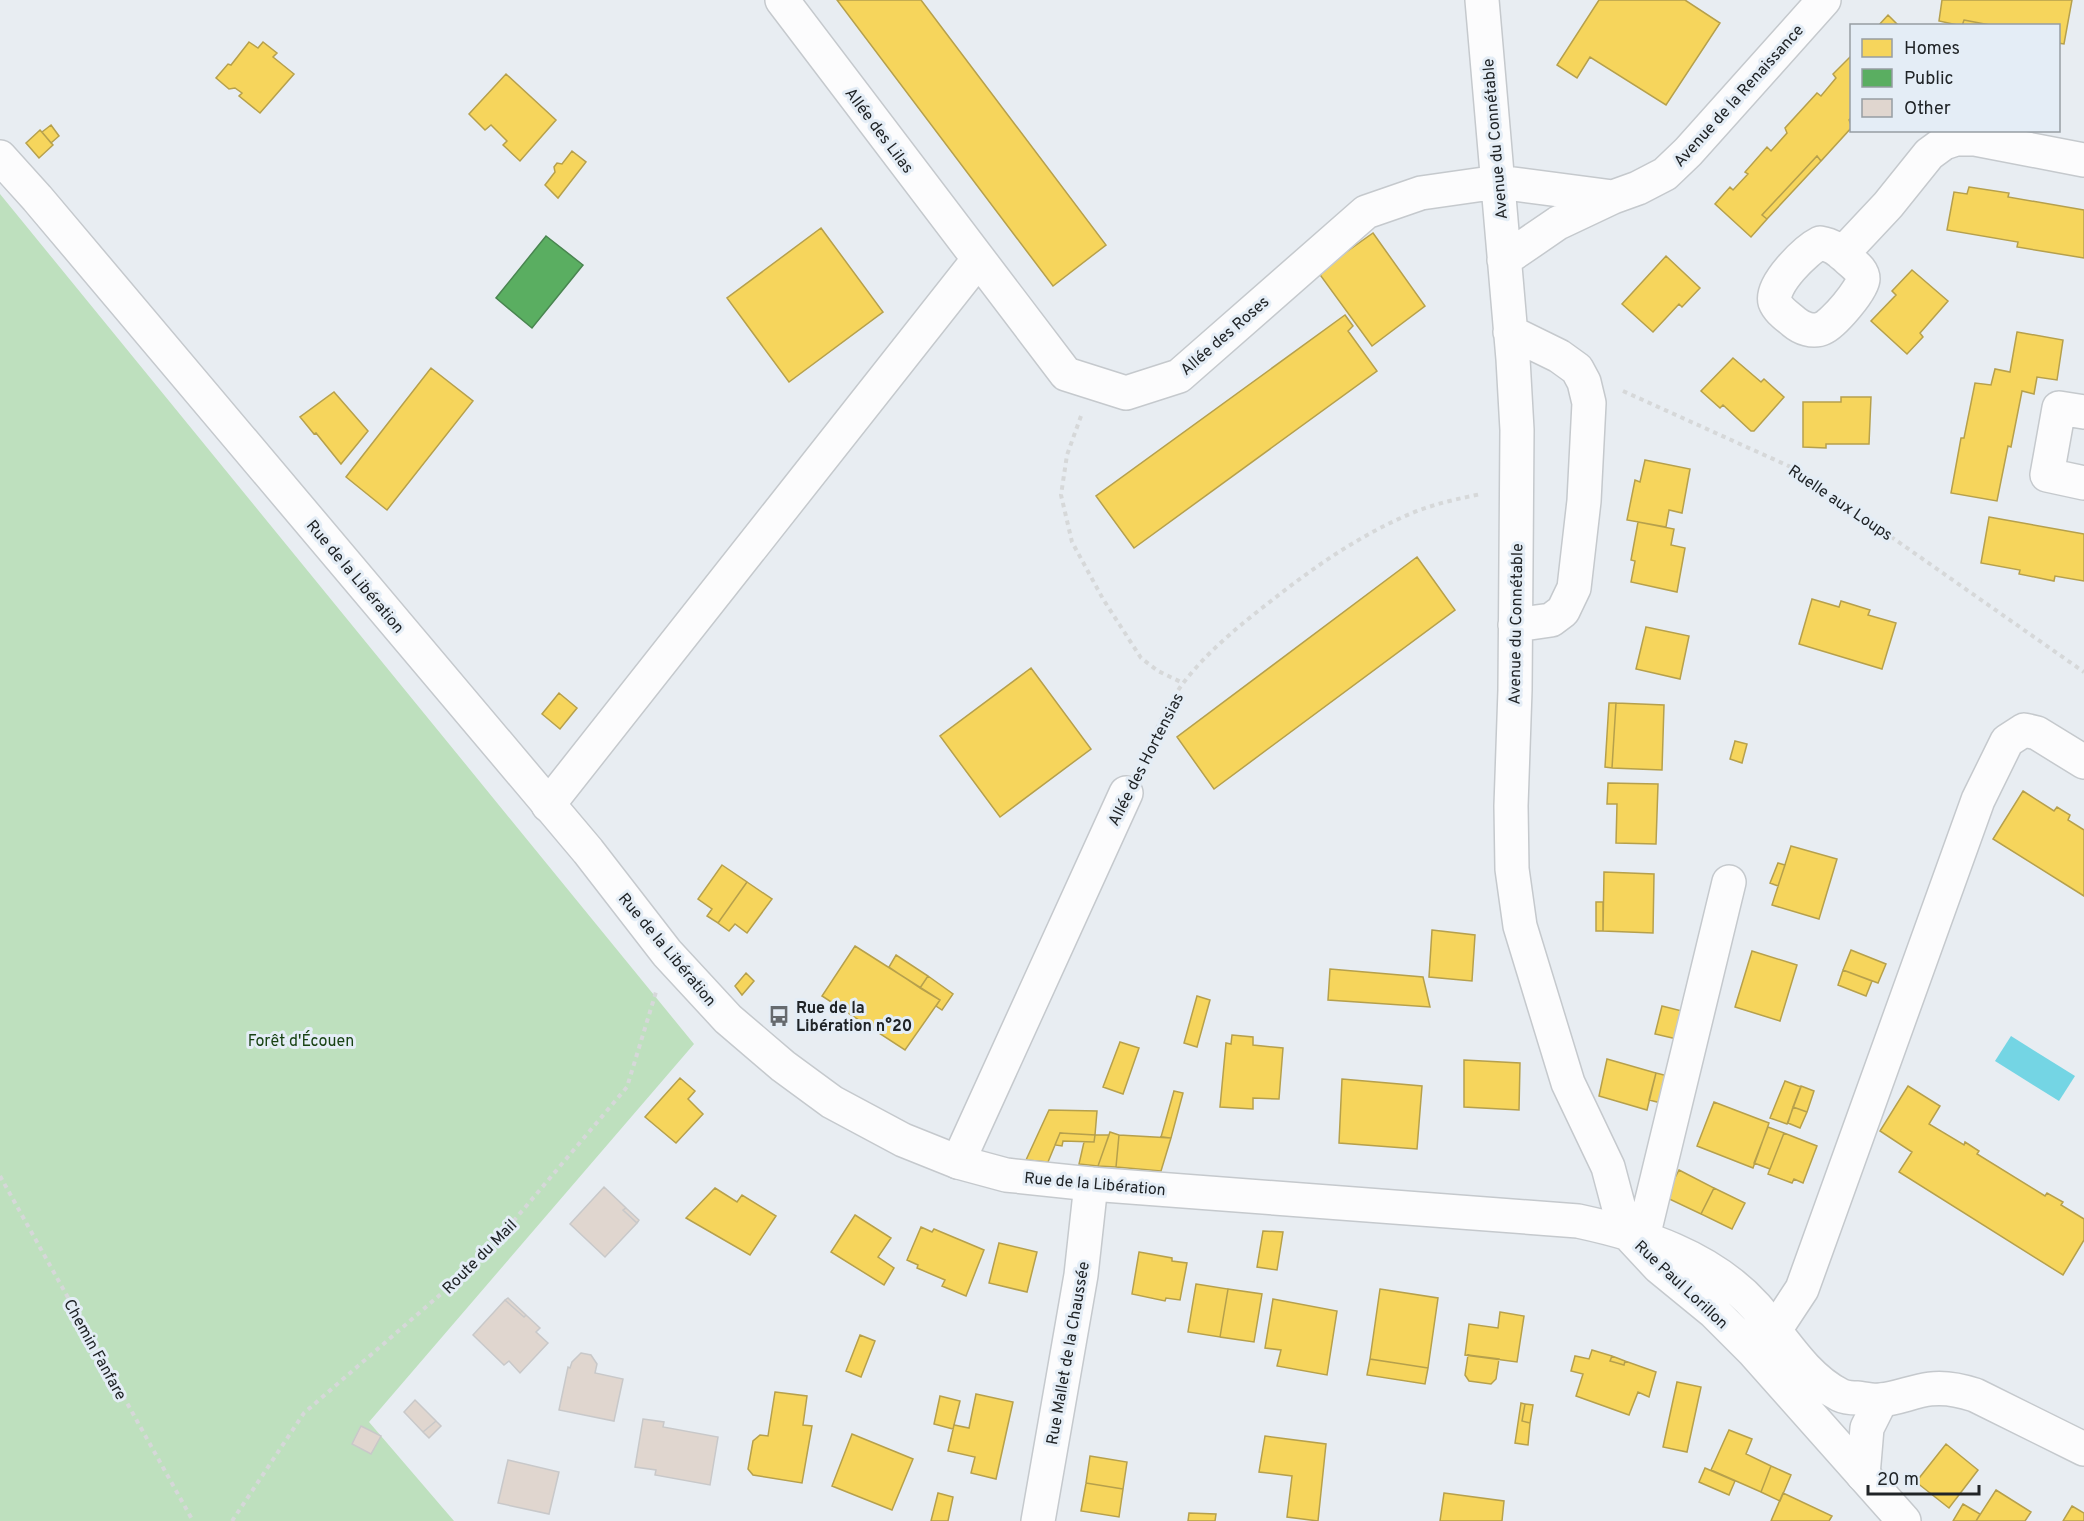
<svg xmlns="http://www.w3.org/2000/svg" width="2084" height="1521" viewBox="0 0 2084 1521" font-family="Overpass,sans-serif">
<style>
.green{fill:#bee0be}
.water{fill:#74d5e4}
.homes{fill:#f6d55c;stroke:#b6a04c;stroke-width:1.5}
.public{fill:#5aae61;stroke:#498550;stroke-width:1.5}
.building{fill:#e0d6cf;stroke:#c8c8c9;stroke-width:1.5}
.lines{fill:none;stroke-linecap:round;stroke-linejoin:round}
.minor-casing{stroke:#c5c9cd;stroke-width:36}
.major-casing{stroke:#c5c9cd;stroke-width:36}
.path{stroke:#d6d8d9;stroke-width:4;stroke-dasharray:4.5 4.5;stroke-linecap:butt}
.minor{stroke:#fcfcfd;stroke-width:33}
.major{stroke:#fcfcfd;stroke-width:33}
.labels{text-anchor:middle;stroke-width:6;stroke-linejoin:round;paint-order:stroke}
.street-label{font-size:16px;fill:#202427;stroke:#e4edf6}
.poi-label{font-size:16px;font-weight:bold;fill:#202427;stroke:#e4edf6;text-anchor:start}
.park-label{font-size:16px;fill:#184213;stroke:#e4edf6}
</style>
<rect width="100%" height="100%" fill="#e8edf2"/>
<!-- green -->
<path class="green" d="M0 194 694 1044 369 1422 454 1521H0Z"/>
<!-- water -->
<path class="water" d="M2011 1036 2075 1076 2059 1101 1995 1061Z"/>
<!-- homes -->
<path class="homes" d="M837 0H921L1106 245 1053 286Z
M1599 0H1685L1720 23 1666 105 1590 57 1577 78 1557 65Z
M1942 0H2072L2064 44 2058 43V26H1995L1964 20 1962 26 1939 21Z
M1888 15 1899 26H1878Z
M1964 20 1995 26H1962Z
M249 42 258 48 263 42 277 53 273 57 294 74 260 113 239 96 242 93 235 88 229 89 216 78 228 64 231 65Z
M1852 55V117L1849 120 1852 127 1821 161 1817 156 1762 215 1767 219 1751 237 1715 204 1730 187 1733 190 1748 174 1745 172 1767 147 1771 151 1787 133 1785 128 1817 93 1821 96 1836 78 1833 74Z
M506 74 556 120 520 161 503 145 507 141 491 125 485 130 469 114Z
M51 125 59 136 51 143 42 132Z
M40 130 53 145 39 158 26 143Z
M572 151 586 162 558 198 545 185 555 172 554 167 557 163 562 164Z
M1817 156 1821 161 1767 219 1762 215Z
M1969 187 2009 193 2008 197 2084 210V258L2017 247 2018 242 1947 230 1954 192 1967 194Z
M821 228 883 312 789 382 727 298Z
M1373 233 1425 306 1372 346 1318 272Z
M1666 256 1700 288 1682 307 1679 304 1653 332 1622 304Z
M1912 270 1948 301 1920 333 1923 337 1907 354 1871 321 1896 295 1892 291Z
M1345 315 1353 326 1348 331 1377 371 1134 548 1096 496Z
M2017 332 2063 340 2057 380 2037 377 2034 394 2022 391 2011 447 2008 446 1997 501 1951 493 1961 438H1964L1975 383 1991 385 1995 369 2010 372Z
M1733 358 1761 382 1764 379 1784 397 1754 431H1751L1723 405 1720 408 1701 391Z
M431 368 473 401 387 510 346 477Z
M334 392 368 431 341 464 316 433 314 434 300 417Z
M1841 397H1871L1869 444H1826V448L1803 447V402H1841Z
M1645 460 1690 469 1682 513 1669 510 1666 527 1627 520 1635 480 1640 482Z
M1989 517 2084 534V581L2055 576 2054 581 2019 574 2020 570 1981 563Z
M1638 522 1674 529 1671 545 1685 548 1677 592 1631 582 1635 561 1631 560Z
M1417 557 1455 610 1214 789 1177 737Z
M1812 599 1839 607 1841 601 1870 610 1868 615 1896 623 1882 669 1799 644Z
M1646 627 1689 636 1680 679 1636 669Z
M1031 668 1091 749 1000 817 940 736Z
M559 693 577 708 560 729 542 714Z
M1609 703H1616L1612 768 1605 767Z
M1616 703 1664 705 1662 770 1612 768Z
M1735 741 1747 744 1742 763 1730 759Z
M1608 783 1658 784 1656 844 1616 843 1617 804H1607Z
M2023 791 2054 811 2057 807 2070 815 2068 820 2084 830V896L1993 839Z
M1791 846 1837 859 1819 919 1772 905Z
M1778 863 1785 865 1778 886 1770 883Z
M722 865 747 882 718 923 707 916 712 909 698 899Z
M1604 872 1654 874 1653 933 1603 931Z
M747 882 772 899 747 933 735 924 729 931 718 923Z
M1596 902H1603V931H1596Z
M1432 930 1475 935 1472 981 1429 977Z
M855 946 940 1000 905 1050 822 996Z
M1851 950 1886 964 1878 983 1843 970Z
M1752 951 1797 965 1780 1021 1735 1007Z
M896 955 928 976 920 988 889 967Z
M1330 969 1423 977 1430 1007 1328 1000Z
M1843 970 1872 981 1866 996 1838 985Z
M746 973 754 981 742 995 735 986Z
M928 976 953 994 942 1010 936 1006 940 1000 920 988Z
M1197 996 1210 1000 1197 1047 1184 1043Z
M1662 1006 1682 1011 1677 1039 1655 1034Z
M1232 1035 1253 1037V1045L1283 1048 1279 1099 1253 1098V1109L1220 1107 1226 1043 1231 1044Z
M1120 1042 1139 1048 1123 1094 1103 1087Z
M1607 1059 1656 1073 1647 1110 1599 1096Z
M1464 1060 1520 1063 1519 1110 1464 1107Z
M1656 1073 1668 1076 1661 1103 1649 1100Z
M680 1078 695 1091 688 1099 703 1114 676 1143 645 1117Z
M1342 1079 1422 1086 1417 1149 1339 1143Z
M1785 1081 1801 1087 1787 1124 1770 1118Z
M1801 1086 1814 1091 1807 1112 1793 1107Z
M1908 1086 1940 1106 1929 1124 1964 1145 1965 1142 1979 1151 1977 1154 2045 1196 2047 1193 2063 1202 2061 1205 2084 1219V1240L2063 1275 1899 1172 1912 1152 1880 1131Z
M1174 1091 1183 1093 1171 1138 1161 1137Z
M1714 1102 1769 1123 1753 1168 1697 1146Z
M1793 1107 1807 1112 1800 1128 1788 1123Z
M1049 1110 1097 1111 1095 1135 1060 1133 1048 1162 1026 1160Z
M1768 1127 1784 1133 1770 1169 1754 1163Z
M1110 1132 1119 1135 1116 1167 1098 1166Z
M1060 1133 1095 1135 1094 1142 1063 1141 1062 1146 1055 1145Z
M1784 1133 1817 1146 1803 1183 1794 1179 1792 1183 1768 1174Z
M1095 1135H1109L1098 1166 1079 1164 1084 1142H1094Z
M1119 1135 1171 1138 1161 1171 1116 1167Z
M1679 1170 1714 1188 1701 1214 1665 1197Z
M715 1188 737 1202 742 1195 776 1216 750 1255 686 1218Z
M1714 1188 1745 1203 1732 1229 1701 1214Z
M855 1215 891 1238 878 1257 894 1268 884 1285 831 1252Z
M921 1227 932 1232 934 1229 984 1250 966 1296 942 1286 945 1280 917 1268 918 1265 907 1260Z
M1263 1231 1283 1232 1277 1270 1257 1267Z
M999 1243 1037 1252 1027 1292 989 1283Z
M1139 1252 1172 1258V1261L1187 1263 1180 1300 1166 1298 1165 1301 1132 1294Z
M1196 1284 1228 1289 1220 1337 1188 1332Z
M1228 1289 1262 1294 1254 1342 1220 1337Z
M1380 1289 1438 1298 1428 1368 1370 1359Z
M1273 1299 1337 1311 1327 1375 1277 1366 1281 1350 1265 1348Z
M1500 1312 1524 1316 1517 1362 1465 1355 1469 1324 1498 1328Z
M860 1335 875 1341 861 1377 846 1371Z
M1592 1350 1612 1356 1610 1361 1624 1365 1625 1361 1656 1372 1649 1397 1638 1392 1629 1415 1576 1396 1583 1374 1571 1371 1575 1356 1589 1359Z
M1468 1355 1499 1359 1496 1379 1491 1384 1469 1381 1465 1375Z
M1612 1356 1625 1361 1624 1365 1610 1361Z
M1370 1359 1428 1368 1425 1384 1367 1375Z
M1677 1382 1701 1387 1687 1452 1663 1447Z
M775 1392 807 1396 803 1425 812 1426 802 1483 753 1475 748 1469 753 1441 760 1435 768 1436Z
M976 1394 1013 1402 996 1479 971 1473 975 1457 948 1451 954 1425 969 1428Z
M940 1396 960 1401 953 1429 934 1424Z
M1521 1403 1525 1404 1522 1421 1530 1423 1528 1445 1515 1443Z
M1525 1404 1533 1405 1530 1423 1522 1421Z
M1729 1430 1752 1439 1746 1454 1771 1466 1761 1492 1711 1470Z
M852 1434 913 1459 892 1510 832 1486Z
M1265 1436 1326 1444 1318 1521 1287 1517 1292 1476 1259 1472Z
M1946 1444 1978 1470 1949 1508 1916 1482Z
M1090 1456 1127 1462 1123 1489 1086 1483Z
M1771 1466 1791 1475 1780 1501 1761 1492Z
M1705 1468 1735 1481 1729 1495 1699 1482Z
M1086 1483 1123 1489 1119 1517 1081 1511Z
M1996 1490 2031 1512 2025 1521H1976Z
M938 1493 953 1497 948 1521H931Z
M1444 1493 1504 1501 1502 1521H1440Z
M1783 1493 1832 1516 1829 1521H1771Z
M1963 1504 1980 1514 1976 1521H1953Z
M2072 1506 2084 1513V1521H2063Z
M1189 1513 1216 1514 1215 1521H1188Z"/>
<!-- public -->
<path class="public" d="M546 236 583 265 532 328 496 298Z"/>
<!-- building -->
<path class="building" d="M604 1187 626 1208 623 1210 637 1223 605 1257 570 1224Z
M626 1208 639 1220 637 1223 623 1210Z
M508 1298 526 1315 524 1317 505 1300Z
M505 1300 524 1317 526 1315 540 1328 536 1332 548 1343 520 1373 509 1361 504 1365 473 1335Z
M581 1353 591 1355 597 1364 595 1373 623 1379 614 1421 559 1410 568 1367 570 1368 572 1362Z
M415 1400 436 1421 423 1432 404 1412Z
M643 1419 664 1422 663 1427 718 1437 710 1485 655 1475 656 1470 635 1467Z
M436 1421 441 1426 429 1438 423 1432Z
M361 1426 381 1436 371 1454 352 1444Z
M508 1460 559 1472 549 1514 498 1503Z"/>
<g class="lines">
<defs>
<path id="minor" d="M782 0 1066 374 1126 393 1179 376 1366 212 1421 193 1498 182 1613 197
M1482 0 1513 359 1517 430 1515 690 1511 806 1512 869 1520 926 1568 1083 1608 1167 1625 1231
M1820 243C1832 245 1838 250 1847 258 1853 264 1863 270 1863 279 1863 289 1833 324 1823 328 1813 333 1801 328 1794 322 1787 316 1778 310 1775 302 1770 285 1806 250 1820 243Z
M1842 254 1888 205 1929 154 1944 143 1956 139H1975L2084 160
M1504 260 1558 223 1613 197 1638 188 1665 174 1688 152 1824 0
M1510 332 1559 356 1577 369 1584 382 1589 403 1584 501 1574 588 1563 611 1551 620 1515 625
M2084 412 2059 408 2047 475 2084 483
M548 805 978 260
M958 1162 1126 793
M1643 1237 1729 882
M1754 1350 1775 1330 1802 1289 1978 800 2007 741 2024 730 2037 733 2084 762
M1863 1475 1867 1428 1881 1400
M1038 1521 1081 1275 1091 1184"/>
<path id="major" d="M0 157 37 198 588 851 667 953 728 1019 783 1066 832 1102 903 1140 958 1162 1006 1175 1091 1184 1578 1221C1643 1235 1710 1256 1756 1307 1782 1337 1804 1377 1840 1395 1846 1398 1852 1398 1858 1398 1865 1399 1874 1401 1881 1400 1896 1399 1914 1391 1930 1389 1945 1387 1960 1390 1975 1395L2084 1449
M1632 1238 1659 1267 1714 1312 1753 1351 1904 1521"/>
</defs>
<!-- minor casing -->
<use href="#minor" class="minor-casing"/>
<!-- major casing -->
<use href="#major" class="major-casing"/>
<!-- path -->
<path class="path" d="M1623 391 1793 468 2084 672
M1081 416 1067 455 1061 495 1072 542 1103 599 1141 658 1158 671 1183 683
M1141 762C1154 735 1166 706 1184 682 1209 650 1240 625 1271 601 1314 567 1360 535 1410 514 1433 504 1457 499 1481 494
M0 1176 193 1521
M232 1521 304 1413 457 1280 511 1224 627 1087 656 992"/>
<!-- minor -->
<use href="#minor" class="minor"/>
<!-- major -->
<use href="#major" class="major"/>
</g>
<!-- icons -->
<defs>
<symbol id="bus-bare" viewBox="-9 -9 18 18"><path d="M-5-6H5V4H4V6H2V4H-2V6H-4V4H-5ZM-3.5-4V0h7V-4ZM-3.5 1.2v1.5H-2V1.2ZM2 1.2v1.5H3.5V1.2Z" fill="#666a6e" stroke="#e4edf6" stroke-width="2.5" paint-order="stroke"/></symbol>
</defs>
<g fill-rule="evenodd">
<use href="#bus-bare" x="764" y="1001" width="30" height="30"/>
</g>
<g class="labels">
<!-- street labels -->
<g class="street-label">
<text transform="translate(1738 95) rotate(-48)" y="6">Avenue de la Renaissance</text>
<text transform="translate(880 130) rotate(53)" y="6">Allée des Lilas</text>
<text transform="translate(1494 139) rotate(-95)" y="6">Avenue du Connétable</text>
<text transform="translate(1224 335) rotate(-41)" y="6">Allée des Roses</text>
<text transform="translate(1841 502) rotate(34)" y="6">Ruelle aux Loups</text>
<text transform="translate(356 576) rotate(50)" y="6">Rue de la Libération</text>
<text transform="translate(1515 624) rotate(-89)" y="6">Avenue du Connétable</text>
<text transform="translate(1145 759) rotate(-63)" y="6">Allée des Hortensias</text>
<text transform="translate(668 949) rotate(50)" y="6">Rue de la Libération</text>
<text transform="translate(1095 1183) rotate(5)" y="6">Rue de la Libération</text>
<text transform="translate(479 1256) rotate(-45)" y="6">Route du Mail</text>
<text transform="translate(1682 1284) rotate(43)" y="6">Rue Paul Lorillon</text>
<text transform="translate(96 1349) rotate(61)" y="6">Chemin Fanfare</text>
<text transform="translate(1067 1353) rotate(-80)" y="6">Rue Mallet de la Chaussée</text>
</g>
<!-- poi labels -->
<g class="poi-label">
<text x="796" y="1013">Rue de la<tspan x="796" dy="18">Libération n°20</tspan></text>
</g>
<!-- park labels -->
<g class="park-label">
<text x="301" y="1046">Forêt d'Écouen</text>
</g>
</g>
<!-- legend -->
<rect x="1850" y="24" width="210" height="108" fill="#e4edf6" stroke="#969da3" stroke-width="1.5"/>
<rect x="1862" y="39" width="30" height="18" fill="#f6d55c" stroke="#969da3" stroke-width="1.5"/>
<text x="1904" y="54" font-size="18" fill="#202427">Homes</text>
<rect x="1862" y="69" width="30" height="18" fill="#5aae61" stroke="#969da3" stroke-width="1.5"/>
<text x="1904" y="84" font-size="18" fill="#202427">Public</text>
<rect x="1862" y="99" width="30" height="18" fill="#e0d6cf" stroke="#969da3" stroke-width="1.5"/>
<text x="1904" y="114" font-size="18" fill="#202427">Other</text>
<!-- scale -->
<path d="M1868 1485v9h111v-9" fill="none" stroke="#202427" stroke-width="3"/>
<text x="1877" y="1485" font-size="18" fill="#202427" stroke="#e4edf6" stroke-width="4.5" paint-order="stroke">20 m</text>
</svg>
